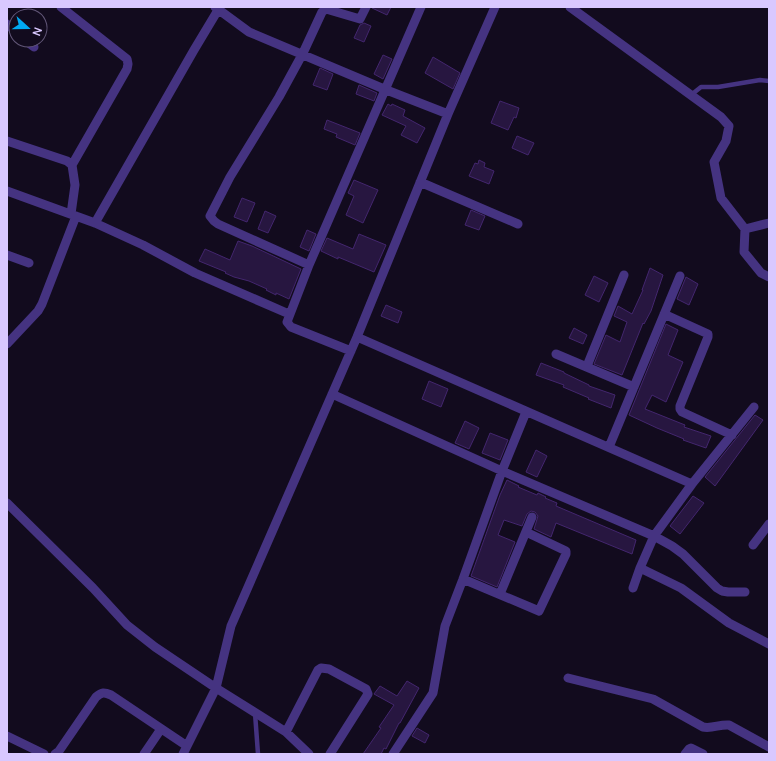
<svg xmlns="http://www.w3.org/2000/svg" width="776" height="761" viewBox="0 0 776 761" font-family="Manrope,sans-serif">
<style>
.building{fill:#271640;stroke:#43266e}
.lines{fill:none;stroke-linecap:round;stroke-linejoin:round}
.service{stroke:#453381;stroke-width:4.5}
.minor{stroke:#453381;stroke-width:9}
</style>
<rect width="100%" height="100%" fill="#120b1e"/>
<!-- building -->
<path class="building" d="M372 7H391L387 15 372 8Z
M364 23 371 26 364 42 354 38 360 25Z
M383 55 392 59 383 79 374 74Z
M433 57 460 73 453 89 425 73Z
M320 68 333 74 327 90 313 85Z
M359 85 377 93 374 101 356 94Z
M500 101 519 108 516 118 514 117 508 130 491 123Z
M388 104 391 106 392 104 405 110 403 116 425 128 417 143 401 135 406 126 382 115Z
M327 120 360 133 355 145 336 137 337 134 324 129Z
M517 136 534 143 528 155 512 148Z
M479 160 485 163 484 167 494 171 489 184 469 176 475 163 478 164Z
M354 180 378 190 363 223 346 215 354 196 348 193Z
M242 198 255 203 247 222 234 217Z
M471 210 485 216 479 230 465 225Z
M265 211 276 216 268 233 258 229Z
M307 230 316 234 309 251 300 247Z
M359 234 386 245 374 272 338 257V259L321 251 327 238 353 249Z
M238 241 252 246 301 269 289 299 276 293V295L266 290 267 289 249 281 234 277 225 273 226 272 199 261 205 249 230 260Z
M650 268 663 275 651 311 644 324 643 323 622 375 594 364 606 335 620 342 627 322 614 316 618 306 632 314 643 290H642Z
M594 276 608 283 599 302 585 295Z
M686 277 698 284 689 305 677 299Z
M386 305 402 312 398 323 381 316Z
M666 324 678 330 668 355 683 362 666 402 652 395 645 409 685 425 684 427 711 436 706 448 683 440 684 439 657 428 629 415Z
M574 328 587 335 583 344 569 338Z
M541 363 564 372V373L589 385V386L615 395 611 408 588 399 589 398 563 387 564 385 536 375Z
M429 381 448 389 441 407 422 399Z
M755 415 763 420 715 486 705 477Z
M465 421 479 428 469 449 455 443Z
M490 433 508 440 500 460 482 453Z
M536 450 547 456 537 477 526 472Z
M507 480 519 486 518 487 537 495 538 493 546 497 545 498 557 503 556 506 636 540 632 554 556 523 551 537 534 529 538 516 535 512 531 511 527 514 522 526 504 520 498 535 515 542 497 587 471 576 500 495Z
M693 496 704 503 680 534 670 526Z
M407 681 419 688 400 723H399L386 749 384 748 381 754H363L381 728 379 727 394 705 374 694 380 686 397 696Z
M417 728 429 735 425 743 412 736Z"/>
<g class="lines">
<!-- service -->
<path class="service" d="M691 95 701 87H718L760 80 769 81
M255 713 258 754"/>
<!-- minor -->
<path class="minor" d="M61 7 127 59 128 64 127 69 72 165
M215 7 249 32 384 89 448 114
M570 7 721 117 729 126 726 141 714 162 721 198 745 229
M7 24 16 32
M25 40 34 47
M7 141 67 161 72 165 75 185 71 214
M420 182 518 224
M7 191 95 223 143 245 195 273 289 314
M95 223 194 50 218 10
M769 223 745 229 744 252 761 273 769 277
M7 255 29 263
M309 265 218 224 214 221 210 216 230 177 279 97 303 53 322 12 326 9 360 19 366 7
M664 314 708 334V337L680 406V409L682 412 732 435
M357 337 692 484
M7 344 38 311 42 304 76 216
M351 351 291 327 287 322 309 265 421 7
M556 354 634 387
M587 366 624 275
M332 394 502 471 654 536 672 546 683 554 717 588 722 591 728 592H745
M609 447 680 276
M7 503 93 588 127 625 155 647 216 688 286 732 309 754
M753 545 769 524
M640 568 681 588 729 623 769 644
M463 579 539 611 566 554V551L526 532
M633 588 640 568 654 536 692 484 754 407
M500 594 532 517
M568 678 653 699 703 727C712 729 720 724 729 725L769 747
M286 732 318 670 321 668 329 669 366 689 368 694 330 754
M7 736 44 754
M55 754 59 751 96 697C102 692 104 692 111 695L187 746
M144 754 161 729
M183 754 216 688 231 626 357 337 448 114 495 7
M393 754 433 693 445 626 463 579 502 471 526 412
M685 754 689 749 691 748 703 754"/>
</g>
<!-- border -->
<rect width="776" height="761" fill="none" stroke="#d9c8ff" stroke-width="16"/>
<!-- north arrow -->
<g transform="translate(28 28) rotate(111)"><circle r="19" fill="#120b1e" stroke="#625778"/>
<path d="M0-3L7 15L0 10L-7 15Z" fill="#00a9f3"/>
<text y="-6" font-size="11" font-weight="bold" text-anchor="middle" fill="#d9c8ff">N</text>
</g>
</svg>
